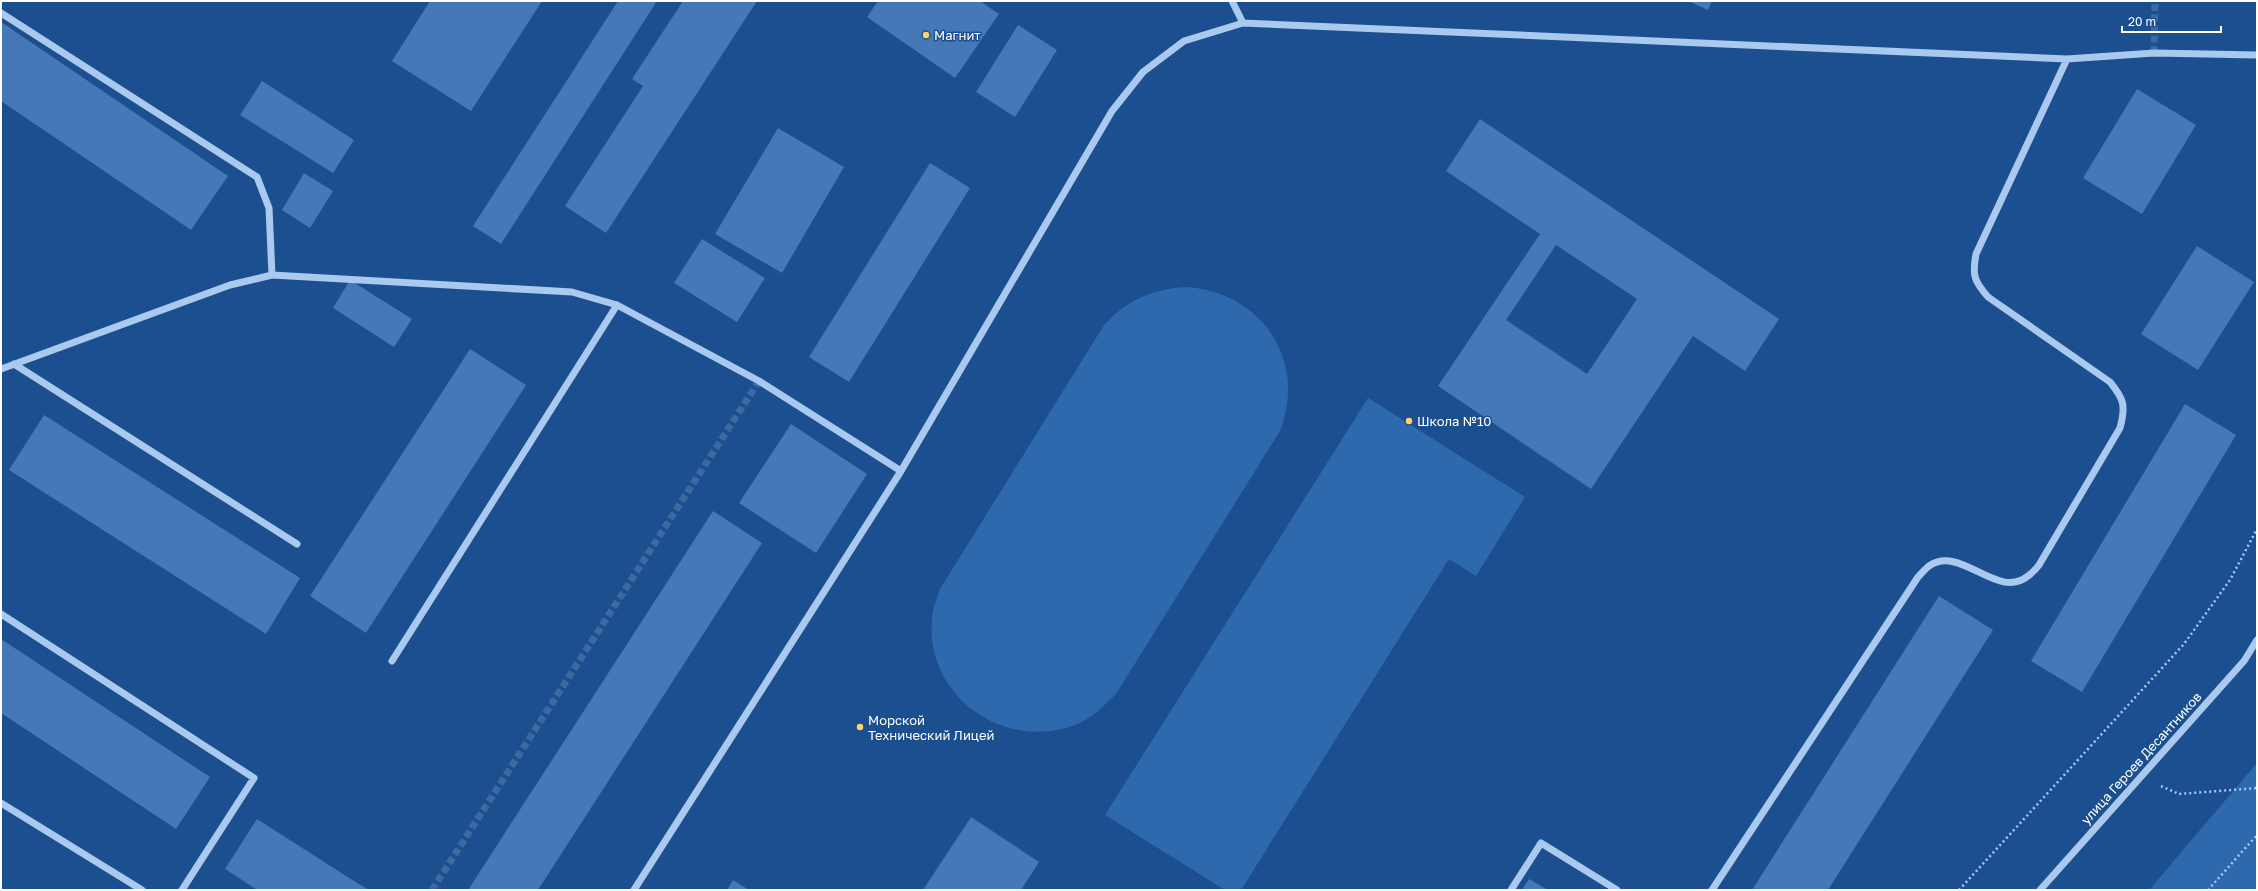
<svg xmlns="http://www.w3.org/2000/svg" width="2258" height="891" viewBox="0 0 2258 891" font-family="'Golos Text',sans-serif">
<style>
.green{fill:#2e69ad}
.building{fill:#4478b7;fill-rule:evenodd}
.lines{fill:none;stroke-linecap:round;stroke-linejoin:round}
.minor-tunnel{stroke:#3d69a0;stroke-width:7;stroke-dasharray:7 3.5;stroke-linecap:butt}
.path{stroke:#a9c9ee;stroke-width:2.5;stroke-dasharray:2 3;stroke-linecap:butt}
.minor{stroke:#a9c9ee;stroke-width:7}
.poi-dot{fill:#ffd166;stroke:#1b4f8f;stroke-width:1.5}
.labels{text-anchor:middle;stroke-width:3;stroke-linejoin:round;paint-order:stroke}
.poi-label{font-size:13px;fill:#fff;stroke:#1b4f8f;text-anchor:start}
.street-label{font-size:13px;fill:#fff;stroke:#1b4f8f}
</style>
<rect width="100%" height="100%" fill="#1b4f8f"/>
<!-- green -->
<path class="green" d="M1185 287C1260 291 1308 359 1280 431L1116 694C1104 706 1091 719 1075 725 1004 752 924 695 932 618 933 608 937 598 940 589L1104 325C1126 301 1152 289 1185 287Z
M1368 398 1525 497 1476 576 1449 559 1241 890H1225L1105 815Z
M2257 763V890H2149Z"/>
<!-- building -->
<path class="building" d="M430 1H542L471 111 392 61Z
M618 1H657L501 244 473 226Z
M683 1H757L606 233 565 206 643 86 632 79Z
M878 1H980L999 14 955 78 867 17Z
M1688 1H1712L1708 10Z
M1 22 228 176 191 230 1 101Z
M1018 25 1057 50 1015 117 976 92Z
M262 81 354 140 333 173 240 115Z
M2137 89 2196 125 2142 214 2083 178Z
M1480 119 1779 319 1745 371 1693 336 1591 489 1438 386 1540 234 1446 171ZM1556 245 1637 299 1587 374 1506 320Z
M778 128 844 167 782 273 715 234Z
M930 163 970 188 849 382 809 357Z
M304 173 333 191 310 228 282 210Z
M702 239 765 278 737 322 674 283Z
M2197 246 2254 282 2198 370 2141 334Z
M350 280 412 319 394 347 333 308Z
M470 349 526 385 366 633 310 596Z
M2185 404 2236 435 2082 692 2031 661Z
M44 415 300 578 266 634 9 470Z
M791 424 867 474 816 553 739 503Z
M713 511 762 543 538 890H468Z
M1939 596 1993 630 1828 890H1752Z
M1 639 210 777 176 829 1 713Z
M971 817 1039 862 1021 890H923Z
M257 819 354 881 369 890H257L225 869Z
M1529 879 1548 890H1522Z
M733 880 749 890H727Z"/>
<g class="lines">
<!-- minor-tunnel -->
<path class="minor-tunnel" d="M2154 53 2155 1
M432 890 759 381"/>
<!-- path -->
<path class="path" d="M2161 786 2179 794 2257 788
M1959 890 2184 644 2230 580 2257 529
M2208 890 2257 835"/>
<!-- minor -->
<path class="minor" d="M1232 1 1243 23
M1 13 257 177 269 208 272 275
M14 364 297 544
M1 369 230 285 272 275 572 292 617 305 759 381 901 471
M1 614 254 778 182 890
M392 661 617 305
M1 803 142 890
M634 890 901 471 1112 111 1143 72 1184 41 1243 23 2067 59 2154 53 2257 55
M1511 890 1541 843 1617 890
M1712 890 1918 577C1922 573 1925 569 1929 566 1961 544 1997 601 2028 576 2032 573 2036 569 2039 565L2120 428C2126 406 2124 399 2110 382L1988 297C1974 281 1972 275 1976 254L2067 59
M2040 890 2244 661 2257 640"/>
</g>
<!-- markers -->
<g class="poi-dot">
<circle cx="926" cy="35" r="4"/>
<circle cx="1409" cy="421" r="4"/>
<circle cx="860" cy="727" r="4"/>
</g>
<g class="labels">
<!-- poi labels -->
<g class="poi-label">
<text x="934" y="40">Магнит</text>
<text x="1417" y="426">Школа №10</text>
<text x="868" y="725">Морской<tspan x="868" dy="15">Технический Лицей</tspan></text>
</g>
<!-- street labels -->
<g class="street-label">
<text transform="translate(2141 758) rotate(-48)" y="5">улица Героев Десантников</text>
</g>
</g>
<!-- border -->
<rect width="2258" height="891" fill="none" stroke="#ffffff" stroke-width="4"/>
<!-- scale -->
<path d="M2122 26v6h99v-6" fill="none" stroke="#ffffff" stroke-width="2"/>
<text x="2128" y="26" font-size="12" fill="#ffffff" stroke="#1b4f8f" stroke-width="3" paint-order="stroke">20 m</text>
</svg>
